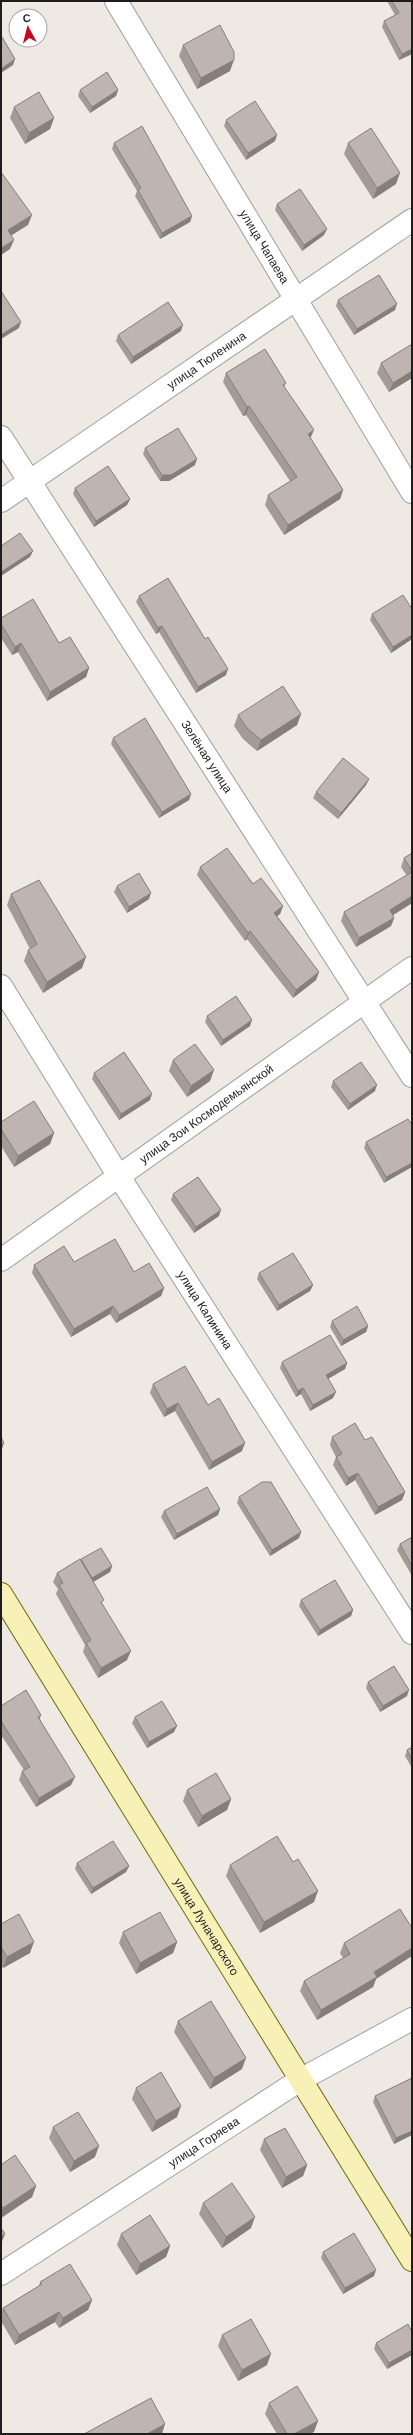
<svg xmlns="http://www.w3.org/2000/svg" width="413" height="2435" viewBox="0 0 413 2435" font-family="Helvetica,sans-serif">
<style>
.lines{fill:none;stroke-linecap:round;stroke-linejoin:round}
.street-casing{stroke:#9e9e9e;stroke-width:24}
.secondary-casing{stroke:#6f6c09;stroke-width:24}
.street{stroke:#fff;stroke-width:22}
.secondary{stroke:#f7f1b8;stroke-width:22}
.wall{fill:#a39b97}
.shaded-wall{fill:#857e7b}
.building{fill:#beb4b0;stroke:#857e7b}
.labels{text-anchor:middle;stroke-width:3;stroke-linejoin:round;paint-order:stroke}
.street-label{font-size:12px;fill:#1d1d1d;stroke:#fff}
</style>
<rect width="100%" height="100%" fill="#eee9e3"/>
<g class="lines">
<defs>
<g id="street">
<path id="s1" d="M116 1 412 492"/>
<path id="s2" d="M1 437 412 1076"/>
<path id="s3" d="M1 501 412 220"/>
<path id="s4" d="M1 986 118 1175 412 1633"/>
<path id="s5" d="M1 1260 412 968"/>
<path id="s6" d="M1 2274 300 2080 412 2019"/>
</g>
<g id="secondary">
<path id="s7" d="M1 1594 412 2260"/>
</g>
</defs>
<!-- street casing -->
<use href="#street" class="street-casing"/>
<!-- secondary casing -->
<use href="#secondary" class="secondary-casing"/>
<!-- street -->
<use href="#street" class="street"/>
<!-- secondary -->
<use href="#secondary" class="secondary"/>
</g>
<!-- wall -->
<path class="wall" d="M387 1H412V54L399 60 382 27 384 21 395 15Z
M183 45 230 71 197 89 179 56Z
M80 90H118L116 96 90 113 78 96Z
M14 107 54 118 50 129 25 144 10 118Z
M226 120 275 141 246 160 224 126Z
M114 143 192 216 190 222 160 239 135 196 137 191 112 149Z
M348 143 396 184 373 199 344 154Z
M277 204 324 235 302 251 275 210Z
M338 300 395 310 354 335 336 306Z
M181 331 131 364 116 341 118 335Z
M412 344V378L389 392 377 373 381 363Z
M226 373 286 383 284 387 310 439 343 490 340 499 284 535 265 505 268 495 290 481 246 415 243 416 223 382Z
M145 448 195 465 169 481H160L143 454Z
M75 488 130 499 127 505 94 527 73 494Z
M139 596 226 675 196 693 159 632 156 634 136 602Z
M412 609V639L391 653 370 620 372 614Z
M1 618 59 643 89 668 86 677 47 701 18 652 12 655 1 638Z
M301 714 297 725 257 751 243 739 234 726 238 715Z
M113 738 191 794 189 800 159 818 111 744Z
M369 779 366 785 338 819 313 798 316 792Z
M412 853V903L393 915 394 918 391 926 356 947 341 921 344 912 407 876 401 867 404 858Z
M200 867 253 884 283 906 280 914 277 916 319 972 316 980 293 998 247 939 245 941 197 875Z
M117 886 149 899 127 913 114 892Z
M11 894 82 968 43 993 24 961 28 950 30 949 7 905Z
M207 1016 250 1026 221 1046 205 1022Z
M173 1060 210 1081 187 1097 169 1071Z
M94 1073 150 1100 119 1120 92 1079Z
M333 1081 375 1091 348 1110 331 1087Z
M408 1119 384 1183 364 1148 366 1142Z
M1 1122 54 1133 50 1144 14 1167 1 1146Z
M173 1194 219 1216 194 1233 171 1200Z
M74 1262 134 1272 164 1288 161 1296 116 1323 110 1314 71 1337 32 1273 34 1265Z
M259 1273 313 1285 310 1291 277 1311 257 1279Z
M332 1321 368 1326 366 1332 341 1346 330 1327Z
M282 1362 347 1363 345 1369 328 1379 333 1398 310 1411 301 1394 296 1397 280 1368Z
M153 1384 242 1451 209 1470 175 1411 164 1417 150 1393Z
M332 1437 365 1440 405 1492 402 1500 375 1515 355 1480 346 1486 333 1465 336 1457 330 1445Z
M239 1497 301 1532 299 1538 270 1556 237 1503Z
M220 1509 218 1515 174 1540 161 1517 164 1511Z
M412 1537V1576L397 1550 400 1544Z
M81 1559 112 1566 110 1572 93 1582 127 1660 98 1678 83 1652 85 1645 56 1594 58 1589 53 1582 57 1573 81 1560Z
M301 1600 353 1610 351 1616 318 1636 299 1606Z
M368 1682 407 1696 380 1712 366 1688Z
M1 1706 41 1715 40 1719 71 1785 36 1807 19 1780 22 1771 24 1770 1 1735Z
M135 1717 174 1732 147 1748 132 1723Z
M412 1747V1768L405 1756 407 1750Z
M187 1790 231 1799 227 1810 198 1827 183 1801Z
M293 1862 314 1902 260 1933 226 1876 230 1865Z
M77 1863 129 1866 126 1872 91 1894 75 1869Z
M1 1924 30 1953 3 1968 1 1965Z
M123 1932 177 1942 173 1953 136 1974 119 1943Z
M344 1943 376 1979 373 1987 317 2020 300 1991 304 1981 343 1958 340 1953Z
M178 2021 242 2069 210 2089 174 2032Z
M136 2088 177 2117 152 2132 132 2099Z
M375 2096 412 2135 394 2144 373 2102Z
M53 2127 95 2157 70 2172 49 2138Z
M264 2139 307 2165 303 2176 282 2188 260 2150Z
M1 2165 36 2186 32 2197 1 2218Z
M203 2203 251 2228 222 2248 199 2214Z
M121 2234 170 2246 166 2257 136 2275 117 2245Z
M323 2252 374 2276 343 2294 321 2258Z
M40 2282 92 2300 88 2310 59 2328 55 2322 15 2345 1 2321V2313L3 2308 39 2286Z
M412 2332V2355L387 2369 374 2349 376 2343Z
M222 2335 267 2365 238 2381 218 2346Z
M269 2403 314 2432 309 2434H277L265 2414Z"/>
<!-- shaded-wall -->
<path class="shaded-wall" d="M412 49V54L399 60 402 54Z
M15 59 13 65 1 73V69Z
M234 60 230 71 197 89 201 78Z
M118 90 116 96 90 113 92 107Z
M54 118 50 129 25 144 29 133Z
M277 135 275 141 246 160 248 153Z
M400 173 396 184 373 199 377 188Z
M32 215 28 225 4 240 8 230Z
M192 216 190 222 160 239 162 233Z
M327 229 324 235 302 251 304 245Z
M14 240 10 249 1 255V248Z
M397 304 395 310 354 335 357 329Z
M21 322 19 328 1 339V335Z
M183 325 181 331 131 364 133 357Z
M412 371V378L389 392 393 383Z
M249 406 246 415 243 416 247 407Z
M314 430 310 439 308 434Z
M197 459 195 465 169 481H160L162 475Z
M343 490 340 499 284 535 288 525Z
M130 499 127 505 94 527 96 521Z
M33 551 30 557 1 576V572Z
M162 626 159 632 156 634 158 628Z
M412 635V639L391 653 393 647Z
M21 643 18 652 12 655 15 647Z
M89 668 86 677 47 701 50 692Z
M228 669 226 675 196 693 198 687Z
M301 714 297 725 257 751 261 740Z
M369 779 366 785 338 819 341 813Z
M191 794 189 800 159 818 162 812Z
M151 893 149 899 127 913 129 907Z
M412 896V903L387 919 390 910Z
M283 906 280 914 271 921 274 913Z
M394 918 391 926 356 947 359 938Z
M250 931 247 939 245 941 248 933Z
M86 957 82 968 43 993 47 982Z
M319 972 316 980 293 998 296 990Z
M252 1020 250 1026 221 1046 223 1040Z
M214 1070 210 1081 187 1097 191 1086Z
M377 1085 375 1091 348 1110 350 1104Z
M152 1094 150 1100 119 1120 121 1114Z
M54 1133 50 1144 14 1167 18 1156Z
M412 1163V1167L384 1183 386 1177Z
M221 1210 219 1216 194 1233 196 1227Z
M313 1285 310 1291 277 1311 279 1305Z
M164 1288 161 1296 116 1323 119 1315Z
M113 1306 110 1314 71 1337 74 1329Z
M368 1326 366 1332 341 1346 343 1340Z
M347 1363 345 1369 324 1381 326 1375Z
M303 1388 301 1394 296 1397 298 1391Z
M336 1392 333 1398 310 1411 313 1405Z
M178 1403 175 1411 164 1417 167 1409Z
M4 1443 2 1449 1 1450V1445Z
M245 1443 242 1451 209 1470 212 1462Z
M358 1473 355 1480 346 1486 348 1478Z
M405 1492 402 1500 375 1515 378 1507Z
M220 1509 218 1515 174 1540 177 1534Z
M301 1532 299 1538 270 1556 272 1550Z
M112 1566 110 1572 90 1584 92 1578Z
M353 1610 351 1616 318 1636 320 1630Z
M131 1651 127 1660 98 1678 101 1668Z
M409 1690 407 1696 380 1712 383 1706Z
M177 1726 174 1732 147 1748 149 1742Z
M75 1777 71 1785 36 1807 39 1798Z
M231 1799 227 1810 198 1827 202 1816Z
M129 1866 126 1872 91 1894 93 1888Z
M318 1891 314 1902 260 1933 264 1922Z
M34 1942 30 1953 3 1968 7 1957Z
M177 1942 173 1953 136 1974 140 1963Z
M412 1948V1956L376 1979 373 1987 317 2020 321 2010 374 1972Z
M246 2058 242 2069 210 2089 214 2078Z
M181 2106 177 2117 152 2132 156 2121Z
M412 2131V2135L394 2144 396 2138Z
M99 2146 95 2157 70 2172 74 2161Z
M307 2165 303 2176 282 2188 286 2177Z
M36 2186 32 2197 1 2218V2214L3 2208Z
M255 2217 251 2228 222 2248 226 2237Z
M5 2234 1 2244V2236Z
M170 2246 166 2257 136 2275 140 2264Z
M376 2270 374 2276 343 2294 345 2288Z
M92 2300 88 2310 59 2328 63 2318Z
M59 2312 55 2322 15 2345 19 2335Z
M412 2350V2355L387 2369 389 2363Z
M271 2354 267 2365 238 2381 242 2370Z
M318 2421 314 2432 309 2434H294Z
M165 2424 162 2434H147Z"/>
<!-- building -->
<path class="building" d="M392 1H412V49L402 54 384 21 399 13Z
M220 25 234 52V60L201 78 183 45Z
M1 37H2L15 59 1 69Z
M107 72 118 90 92 107 80 90Z
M39 92 54 118 29 133 14 107Z
M255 101 277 135 248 153 226 120Z
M142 126 192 216 162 233 138 190 141 188 114 143Z
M371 128 400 173 377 188 348 143Z
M1 172 32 215 8 230 14 240 1 248Z
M300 189 327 229 304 245 277 204Z
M379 275 397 304 357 329 338 300Z
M1 291 21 322 1 335Z
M168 302 183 325 133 357 118 335Z
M412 344V371L393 383 381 363Z
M265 349 286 383 283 385 314 430 308 434 343 490 288 525 268 495 297 477 249 406 247 407 226 373Z
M178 428 197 459 171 475H162L145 448Z
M108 466 130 499 96 521 75 488Z
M20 533 33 551 1 572V546Z
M168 578 205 639 208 637 228 669 198 687 162 626 158 628 139 596Z
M403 595 412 609V635L393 647 372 614Z
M33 599 59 643 70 637 89 668 50 692 21 643 15 647 1 624V618Z
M283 686 301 714 261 740 247 728 238 715Z
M145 718 191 794 162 812 113 738Z
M343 758 369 779 341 813 316 792Z
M227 848 253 884 261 878 283 906 274 913 319 972 296 990 250 931 248 933 200 867Z
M412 853V871L404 858Z
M412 872V896L390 910 394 918 359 938 344 912Z
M139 873 151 893 129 907 117 886Z
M39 880 86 957 47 982 28 950 37 944 11 894Z
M236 996 252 1020 223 1040 207 1016Z
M195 1044 214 1070 191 1086 173 1060Z
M124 1052 152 1094 121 1114 94 1073Z
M361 1062 377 1085 350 1104 333 1081Z
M34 1101 54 1133 18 1156 1 1129V1122Z
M408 1119 412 1125V1163L386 1177 366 1142Z
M198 1177 221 1210 196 1227 173 1194Z
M115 1239 134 1272 149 1263 164 1288 119 1315 113 1306 74 1329 34 1265 64 1246 74 1262Z
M293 1253 313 1285 279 1305 259 1273Z
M357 1306 368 1326 343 1340 332 1321Z
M330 1335 347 1363 326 1375 336 1392 313 1405 303 1388 298 1391 282 1362Z
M185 1366 208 1405 219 1398 245 1443 212 1462 178 1403 167 1409 153 1384Z
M355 1423 365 1440 372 1437 405 1492 378 1507 358 1473 348 1478 336 1457 342 1454 332 1437Z
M1 1437 4 1443 1 1445Z
M262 1482H271L301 1532 272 1550 239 1497Z
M207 1487 220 1509 177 1534 164 1511Z
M412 1537V1566L400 1544Z
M101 1548 112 1566 92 1578 81 1559Z
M80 1559 104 1600 101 1602 131 1651 101 1668 86 1643 91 1640 59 1585 63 1583 57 1573Z
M335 1580 353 1610 320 1630 301 1600Z
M394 1666 409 1690 383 1706 368 1682Z
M26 1690 41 1715 38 1717 75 1777 39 1798 22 1771 30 1767 1 1721V1706Z
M162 1701 177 1726 149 1742 135 1717Z
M412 1747V1759L407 1750Z
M216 1773 231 1799 202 1816 187 1790Z
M277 1836 293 1862 298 1859 318 1891 264 1922 230 1865Z
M113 1841 129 1866 93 1888 77 1863Z
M400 1909 412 1928V1948L374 1972 377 1977 321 2010 304 1981 350 1954 344 1943Z
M160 1912 177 1942 140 1963 123 1932Z
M19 1914 34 1942 7 1957 1 1947V1924Z
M211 2001 246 2058 214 2078 178 2021Z
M161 2072 181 2106 156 2121 136 2088Z
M412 2078V2131L396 2138 375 2096Z
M78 2112 99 2146 74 2161 53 2127Z
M285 2128 307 2165 286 2177 264 2139Z
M15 2155 36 2186 3 2208 1 2205V2165Z
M232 2183 255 2217 226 2237 203 2203Z
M150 2215 170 2246 140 2264 121 2234Z
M1 2228 5 2234 1 2236Z
M354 2233 376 2270 345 2288 323 2252Z
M70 2264 92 2300 63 2318 59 2312 19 2335 3 2308 42 2284 40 2282Z
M251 2319 271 2354 242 2370 222 2335Z
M408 2324 412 2332V2350L389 2363 376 2343Z
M297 2386 318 2421 294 2434H287L269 2403Z
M151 2398 165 2424 147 2434H84Z"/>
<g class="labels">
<!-- street labels -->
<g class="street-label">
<text dy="4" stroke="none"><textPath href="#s1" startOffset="287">улица Чапаева</textPath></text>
<text dy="4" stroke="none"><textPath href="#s3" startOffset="249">улица Тюленина</textPath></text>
<text dy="4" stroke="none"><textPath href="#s2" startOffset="380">Зелёная улица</textPath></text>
<text dy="4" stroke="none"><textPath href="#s5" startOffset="252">улица Зои Космодемьянской</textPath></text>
<text dy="4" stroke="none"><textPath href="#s4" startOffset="383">улица Калинина</textPath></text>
<text dy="4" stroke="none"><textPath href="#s7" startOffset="391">улица Луначарского</textPath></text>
<text dy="4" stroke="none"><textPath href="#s6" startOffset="242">улица Горяева</textPath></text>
</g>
</g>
<!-- border -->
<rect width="413" height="2435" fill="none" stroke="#1d1d1d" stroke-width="4"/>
<!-- north arrow -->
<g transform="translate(28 28) rotate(353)"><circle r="19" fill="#ffffff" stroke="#a5a5a5"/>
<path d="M0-3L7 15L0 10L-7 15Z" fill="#c30822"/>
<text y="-6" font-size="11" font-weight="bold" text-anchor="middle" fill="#1d1d1d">С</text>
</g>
</svg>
